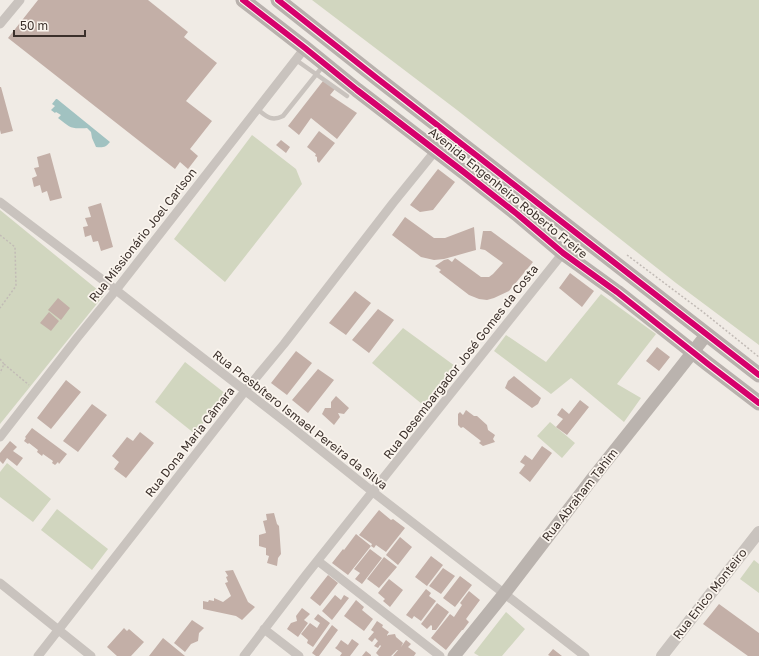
<svg xmlns="http://www.w3.org/2000/svg" width="759" height="656" viewBox="0 0 759 656" font-family="'Golos Text',sans-serif">
<style>
.green{fill:#d1d6bf}
.water{fill:#a1c2c1}
.building{fill:#c3afa7}
.lines{fill:none;stroke-linecap:round;stroke-linejoin:round}
.path{stroke:#c2bbb6;stroke-width:1.5;stroke-dasharray:2 2;stroke-linecap:butt}
.service{stroke:#c9c3be;stroke-width:4.5}
.minor{stroke:#c9c3be;stroke-width:9}
.tertiary{stroke:#c9c3be;stroke-width:12}
.secondary{stroke:#bab3ae;stroke-width:13}
.primary{stroke:#b8b1ad;stroke-width:15}
.cycleway-casing{stroke:#fbf5ee;stroke-width:8}
.cycleway{stroke:#d6006c;stroke-width:6}
.labels{text-anchor:middle;stroke-width:3.5;stroke-linejoin:round;paint-order:stroke}
.street-label{font-size:12px;fill:#3b302b;stroke:#fbf5ee}
</style>
<rect width="100%" height="100%" fill="#f0ebe5"/>
<!-- green -->
<path class="green" d="M312 0H759V345L676 283 457 110Z
M252 135 296 169 302 184 225 282 174 239Z
M0 210 104 295 0 424Z
M601 294 656 334 617 384 641 398 624 422 571 378 551 394 494 351 506 335 546 362Z
M403 328 455 366 428 409 372 363Z
M185 362 226 394 195 434 155 402Z
M550 422 575 443 562 458 537 436Z
M7 463 51 499 33 522 0 497V472Z
M57 509 108 549 92 570 41 530Z
M754 560 759 564V593L740 579Z
M506 612 525 629 502 656H479L474 653Z"/>
<!-- water -->
<path class="water" d="M56 99H57L110 142C106 147 103 148 96 147L92 138 91 132 87 128C70 129 71 128 58 118L61 115 56 112 55 113 51 110 55 106 52 104Z"/>
<!-- building -->
<path class="building" d="M38 0H148L188 32 184 37 217 63 186 101 212 121 190 149 198 156 188 169 180 162 175 169 8 38Z
M323 81 335 89 330 95 357 113 337 139 311 118 299 135 288 126Z
M0 87H1L13 131 1 134 0 130Z
M319 131 335 143 319 163 317 161V157L315 156 316 154 307 147Z
M281 140 290 147 286 153 276 145Z
M50 153 62 198 50 201 47 191 42 193 40 185 34 187 32 178 37 176 34 168 39 167 37 157Z
M438 169 455 182 433 210 420 212 410 205Z
M101 203 113 247 101 251 98 241 93 242 91 235 85 237 83 227 88 226 85 218 91 217 88 207Z
M405 217 434 238H445L474 227 476 250 444 259 434 260 421 257 392 235Z
M483 231H491L533 262 509 291 494 298 487 300 479 299 469 295 439 272 441 270 435 266 444 260 448 259 452 262 455 258 481 277H489L493 274 503 263 485 250 480 249Z
M570 273 594 291 582 307 559 288Z
M355 291 371 303 346 335 329 323Z
M58 298 70 308 61 320 48 310Z
M378 309 394 320 369 353 352 340Z
M49 312 59 321 51 331 40 323Z
M657 347 670 357 659 371 646 361Z
M296 351 312 363 287 395 271 383Z
M318 369 334 380 308 413 292 400Z
M514 376 541 398 538 404 532 408 505 388 508 381Z
M66 380 81 392 51 429 37 418Z
M336 396 349 408 344 414 338 413 340 417 334 425 322 414 325 408H331V402Z
M580 400 589 407 567 435 556 427 563 419 557 415 562 408 569 414Z
M92 404 107 415 78 452 63 441Z
M466 410 474 416H477L487 425 488 430 495 435 493 439 495 442 483 446 479 443 481 441 463 427 461 428 458 425V414L460 412 463 415Z
M32 428 67 454 59 464 58 462 55 465 52 463 53 461 43 454 42 456 37 452 38 450 29 443 28 444 24 441 26 438 25 437Z
M140 432 154 443 126 478 114 469 119 462 112 456 127 437 133 441Z
M10 441 17 447 13 451 23 458 17 466 7 458 3 464 0 461V453Z
M542 446 552 453 530 482 519 473 525 465 520 462 525 455 532 460Z
M379 510 391 520 393 519 405 528 386 552 376 545 374 548 371 546 372 544 359 535Z
M274 513 277 524 279 526 281 554 278 558 277 566 267 563 269 556 266 555V548L259 546V535L266 533 263 521 267 520 266 514Z
M356 534 371 546 348 575 332 563 343 549 344 550Z
M400 537 412 547 398 565 386 555Z
M370 549 382 558 362 584 355 579 360 573 354 569Z
M431 556 443 565 427 586 415 577Z
M384 557 397 567 379 588 367 579Z
M443 568 455 576 441 594 429 586Z
M233 570 248 602 255 607 242 620 236 616 203 609V601L208 602 209 600 214 601V598L223 602 231 596 225 583 228 582 226 577 228 576 225 571Z
M328 575 338 583 320 606 310 598Z
M460 576 472 585 455 607 443 598Z
M389 579 403 590 390 607 383 601 385 599 378 593Z
M426 589 431 593 429 596 436 601 421 621 414 616 412 619 406 615Z
M469 591 480 600 466 619 469 622 463 630H462L446 650 431 638 450 614 454 617 462 605 460 603Z
M335 595 341 600 344 595 349 598 332 620 322 611Z
M356 600 364 607 362 610 373 619 364 631 344 616Z
M437 603 449 612 436 630H432V626L431 625 427 629 421 624Z
M719 604 759 633V656H748L703 624Z
M302 608 310 614 304 620 308 623 298 637 287 629 291 623 297 621 296 616Z
M318 614 330 623 313 647 307 643 308 640 301 634 310 623 317 628 320 623 314 619Z
M192 620 204 628 199 633 198 641 191 644 185 652 174 643Z
M377 621 383 625 382 627 389 632 387 635 388 636 383 642 388 636V635L395 634 396 637 403 643 401 647 406 640 411 644 408 647 416 653 414 656H393L398 650H397L391 656H379L376 653 381 646 380 645 378 648 374 646 378 641 375 638 372 642 368 639 374 632 371 630Z
M332 625 338 630 319 656H316L312 653Z
M124 628 127 631 129 629 144 642 131 656H117L107 647Z
M163 638 185 656H149Z
M352 639 359 644 350 656H340L342 653 335 648 337 646 341 640 348 645Z
M553 649 562 656H550L548 655Z
M366 651 371 655V656H362Z"/>
<g class="lines">
<!-- path -->
<path class="path" d="M0 235 15 247 16 286 0 308
M627 255 703 312 759 357
M0 359 4 364 0 373
M4 364 29 385"/>
<!-- service -->
<path class="service" d="M296 60 347 96
M257 109C266 116 271 122 283 116L323 66"/>
<!-- minor -->
<path class="minor" d="M0 24 20 0
M0 202 116 290 181 341 288 424 373 492 585 656
M0 437 77 338 116 290 305 48
M318 561 440 656
M0 583 91 656
M264 629 299 656
M38 656 245 391 284 344 393 203 436 150
M244 656 306 575 563 253"/>
<!-- tertiary -->
<path class="tertiary" d="M662 656 759 532"/>
<!-- secondary -->
<path class="secondary" d="M454 656 504 594 592 479 670 381 707 334"/>
<!-- primary -->
<path class="primary" d="M243 0 305 48 357 90 465 173 517 214 563 253 617 292 708 364 759 403
M278 0 378 79 759 375"/>
<defs>
<path id="cycleway" d="M243 0 305 48 357 90 465 173 517 214 563 253 617 292 708 364 759 403
M278 0 378 79 759 375"/>
</defs>
<!-- cycleway casing -->
<use href="#cycleway" class="cycleway-casing"/>
<!-- cycleway -->
<use href="#cycleway" class="cycleway"/>
</g>
<g class="labels">
<!-- street labels -->
<g class="street-label">
<text transform="translate(508 193) rotate(39)" y="4">Avenida Engenheiro Roberto Freire</text>
<text transform="translate(143 235) rotate(-52)" y="4">Rua Missionário Joel Carlson</text>
<text transform="translate(461 362) rotate(-52)" y="4">Rua Desembargador José Gomes da Costa</text>
<text transform="translate(300 420) rotate(38)" y="4">Rua Presbítero Ismael Pereira da Silva</text>
<text transform="translate(190 442) rotate(-52)" y="4">Rua Dona Maria Câmara</text>
<text transform="translate(580 495) rotate(-52)" y="4">Rua Abraham Tahim</text>
<text transform="translate(710 594) rotate(-52)" y="4">Rua Enico Monteiro</text>
</g>
</g>
<!-- scale -->
<path d="M14 30v6h71v-6" fill="none" stroke="#3b302b" stroke-width="2"/>
<text x="20" y="30" font-size="12" fill="#3b302b" stroke="#fbf5ee" stroke-width="3" paint-order="stroke">50 m</text>
</svg>
